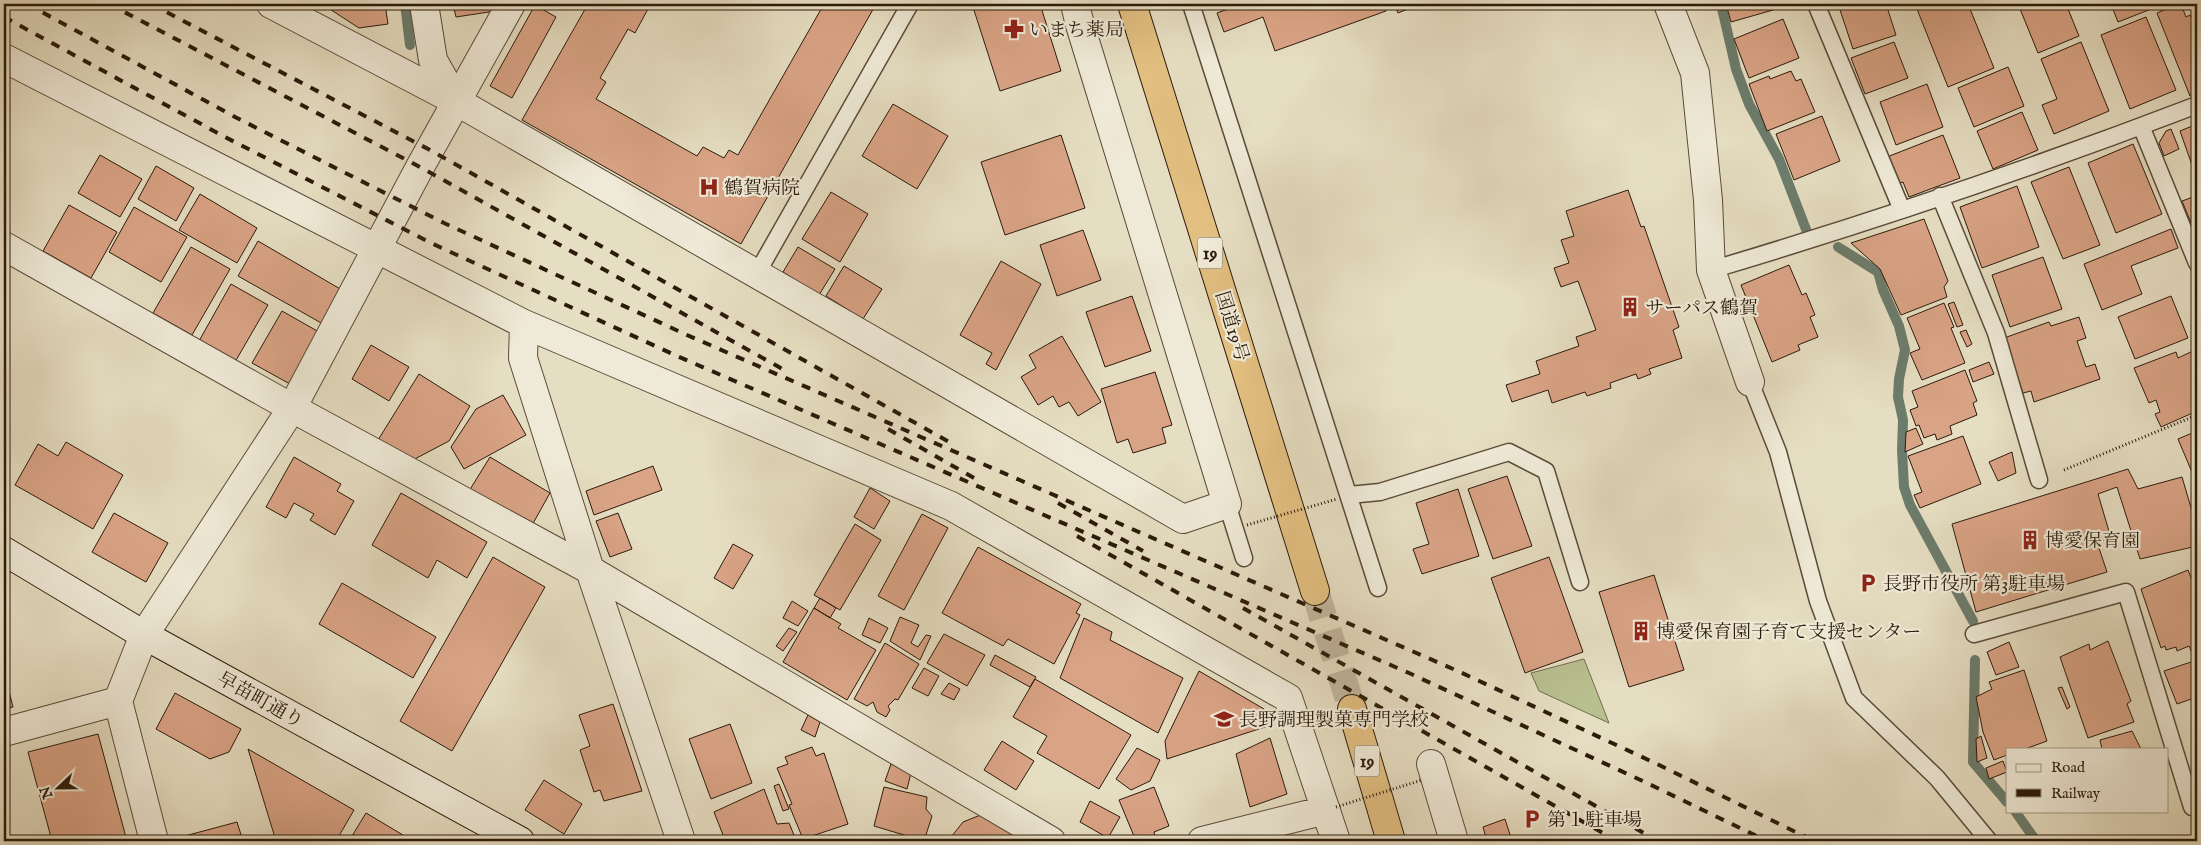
<svg xmlns="http://www.w3.org/2000/svg" width="2201" height="845" viewBox="0 0 2201 845" font-family="'IM FELL English','Noto Serif JP',serif">
<style>
.green{fill:#b9c090;stroke:#726d4e}
.lines{fill:none;stroke-linecap:round;stroke-linejoin:round}
.stream{stroke:#6c7c6c;stroke-width:10}
.building{fill:#d9a385;stroke:#2c1a0b}
.highway-tunnel{stroke:#c1b79d;stroke-width:28;stroke-dasharray:28 14;stroke-linecap:butt}
.lane-casing{stroke:#5a4b39;stroke-width:19}
.street-casing{stroke:#5a4b39;stroke-width:30}
.secondary-casing{stroke:#2c1a0b;stroke-width:30}
.highway-casing{stroke:#2c1a0b;stroke-width:30}
.path{stroke:#2c1a0b;stroke-width:3;stroke-dasharray:1 2.5;stroke-linecap:butt}
.lane{stroke:#efead7;stroke-width:16}
.street{stroke:#efead7;stroke-width:28}
.secondary{stroke:#efead7;stroke-width:28}
.highway{stroke:#e3bf81;stroke-width:28}
.rail{stroke:#2c1a0b;stroke-width:4;stroke-dasharray:9 9;stroke-linecap:butt}
.path-bridge{stroke:#2c1a0b;stroke-width:3;stroke-dasharray:1 2.5;stroke-linecap:butt}
.labels{text-anchor:middle;stroke-width:4.5;stroke-linejoin:round;paint-order:stroke}
.shield{fill:#efead7;stroke:#665848;stroke-width:1}
.shield-label{font-size:18px;font-weight:bold;fill:#2c1a0b}
.poi-label{font-size:19px;fill:#2c1a0b;stroke:#efead7;text-anchor:start}
.street-label{font-size:19px;fill:#2c1a0b;stroke:#efead7}
</style>
<rect width="100%" height="100%" fill="#e6dec2"/>
<filter id="stains"><feTurbulence type="fractalNoise" baseFrequency=".004" numOctaves="4"/><feColorMatrix values="0 0 0 0 .2 0 0 0 0 .09 0 0 0 0 .02 0 0 0 .5 -.17"/></filter>
<radialGradient id="worn" r=".72"><stop offset=".6" stop-color="#630" stop-opacity="0"/><stop offset="1" stop-color="#630" stop-opacity=".3"/></radialGradient>
<!-- green -->
<path class="green" d="M1584 659 1609 723 1539 691 1531 673Z"/>
<g class="lines">
<!-- stream -->
<path class="stream" d="M405 4 410 45
M1721 4 1736 69 1749 104 1779 159 1807 232
M1838 247 1878 272 1883 290 1899 326 1905 350 1899 379 1898 397 1903 420 1902 450 1904 487 1910 505 1973 621
M1975 660 1973 762 2007 802
M2015 811 2036 841"/>
</g>
<!-- building -->
<path class="building" d="M322 4H385L388 24 359 28Z
M453 4H501L502 10 456 17Z
M588 4H643L649 7 635 33 628 29 600 78 606 82 596 99 697 156 703 147 724 158 729 150 738 155 824 4H876L741 244 522 120Z
M972 4H1040L1061 71 1000 91Z
M1242 4H1383L1386 11 1275 51 1263 17 1224 32 1217 13Z
M1394 4H1412L1413 7 1398 13Z
M1726 4H1779L1780 8 1731 22Z
M1838 4H1886L1896 35 1853 49Z
M1915 4H1968L1994 68 1948 87Z
M2018 4H2066L2079 36 2038 53Z
M2111 4H2164L2118 22Z
M2178 4H2181L2186 17 2190 15 2197 32V93L2190 96 2157 13Z
M535 5 556 17 512 98 490 86Z
M2146 17 2176 90 2130 109 2101 35Z
M1783 19 1799 58 1749 78 1734 39Z
M1894 42 1908 78 1865 94 1851 58Z
M2081 42 2109 111 2054 134 2042 105 2057 99 2041 59Z
M2008 67 2024 106 1974 127 1958 88Z
M1791 71 1796 81 1801 79 1815 112 1767 131 1749 84 1769 76 1770 79Z
M1927 84 1943 127 1896 145 1880 102Z
M893 104 948 136 917 189 862 156Z
M2022 112 2038 150 1993 169 1977 131Z
M1822 116 1840 161 1794 180 1776 134Z
M2197 124V164L2192 165 2180 131Z
M2171 129 2179 149 2164 156 2159 143 2166 131Z
M1061 135 1085 208 1005 235 981 162Z
M1943 135 1960 178 1909 197 1903 182 1898 184 1887 157Z
M2133 144 2162 214 2116 233 2088 163Z
M100 155 142 179 120 217 78 193Z
M156 166 194 188 176 221 138 199Z
M2069 167 2100 245 2063 259 2031 182Z
M2017 186 2039 247 1982 268 1960 207Z
M1628 190 1641 227 1644 226 1679 327 1673 330 1682 358 1649 369 1651 374 1638 379 1636 374 1610 383 1611 388 1587 396 1585 392 1552 403 1548 390 1512 402 1506 385 1540 374 1536 361 1579 346 1576 337 1596 330 1578 281 1561 287 1554 268 1569 263 1561 240 1574 236 1566 211Z
M831 192 868 214 840 262 802 239Z
M200 194 257 228 237 263 179 230Z
M2193 197 2197 207V228L2194 230 2182 201Z
M69 205 117 232 91 278 43 251Z
M134 207 187 237 161 282 109 252Z
M1924 219 1948 281 1944 287 1947 297 1901 315 1880 269 1851 243Z
M2171 229 2178 248 2131 266 2142 294 2102 310 2084 264Z
M1083 230 1101 280 1057 296 1040 245Z
M258 241 342 290 323 324 238 276Z
M191 247 230 269 192 335 153 313Z
M798 247 835 269 819 295 783 272Z
M2043 257 2062 309 2010 327 1992 275Z
M1001 261 1041 284 996 370 986 364 992 353 960 335Z
M1789 265 1802 295 1806 293 1815 315 1810 317 1818 337 1798 345 1800 350 1772 362 1741 285Z
M844 266 882 289 863 319 826 296Z
M231 284 268 305 235 362 199 341Z
M1132 296 1151 351 1105 367 1086 312Z
M2171 296 2188 338 2135 359 2118 317Z
M1954 302 1963 325 1957 327 1948 304Z
M1944 303 1954 327 1951 328 1965 363 1922 380 1910 353 1920 349 1907 318Z
M282 311 319 332 290 384 252 363Z
M2079 317 2086 338 2077 341 2086 367 2095 364 2100 379 2034 402 2031 391 2023 393 2004 338 2049 322 2051 326Z
M1966 330 1972 344 1967 347 1960 332Z
M1062 336 1101 402 1078 416 1069 402 1059 407 1053 396 1038 405 1021 377 1036 368 1029 355Z
M371 345 409 367 389 401 352 379Z
M2197 349V373L2195 375 2197 381V411L2161 427 2155 414 2160 412 2156 400 2149 403 2134 368 2176 352 2178 358Z
M1989 362 1994 374 1973 382 1969 370Z
M1965 370 1977 401 1973 403 1977 415 1950 426 1952 434 1937 440 1935 434 1924 438 1919 425 1916 426 1910 410 1918 407 1912 391Z
M1155 372 1172 425 1162 428 1166 443 1133 453 1128 439 1117 443 1101 389Z
M419 374 470 406 449 441 411 461 378 440Z
M503 395 526 435 464 469 451 447 476 409Z
M1916 428 1923 444 1905 452 1906 432Z
M2197 431V476L2194 477 2178 439Z
M1963 436 1981 484 1920 508 1914 495 1922 492 1908 456Z
M66 442 123 475 93 529 15 485 38 444 58 456Z
M2012 452 2016 473 1998 481 1989 462Z
M294 457 341 484 337 491 354 501 335 535 310 520 314 514 294 503 286 518 266 507Z
M490 457 550 493 531 527 469 491Z
M653 466 662 490 594 515 586 491Z
M2128 469 2138 489 2182 477 2197 528V546L2140 559 2117 487 2098 494 2111 538 2097 542 2107 572 1976 612 1952 524Z
M1507 476 1532 546 1493 559 1468 489Z
M870 488 890 501 874 529 854 517Z
M1458 489 1479 556 1422 574 1413 549 1429 544 1416 503Z
M401 493 487 542 467 578 437 560 428 578 372 545Z
M114 513 168 543 146 582 92 552Z
M618 513 632 549 610 557 596 521Z
M922 514 948 528 904 610 878 596Z
M855 524 881 540 840 610 814 595Z
M733 544 753 555 733 589 714 578Z
M978 547 1081 604 1076 613 1080 615 1054 664 1008 639 1003 646 942 613Z
M493 557 545 587 452 751 400 721Z
M1549 557 1583 652 1525 673 1491 578Z
M2188 570 2197 593V651L2192 653 2189 646 2177 651 2176 647 2166 650 2165 646 2161 648 2141 589Z
M1654 575 1684 670 1629 687 1599 592Z
M342 583 436 637 413 678 319 624Z
M820 598 836 608 830 618 814 608Z
M792 601 808 611 798 626 783 618Z
M814 608 841 624 838 628 876 650 847 700 783 662Z
M900 617 919 625 911 643 918 647 926 635 931 636 920 660 890 641Z
M869 618 888 628 880 643 862 635Z
M1084 618 1112 632 1110 640 1183 678 1158 733 1060 678Z
M789 628 797 632 783 651 776 646Z
M944 634 985 655 967 686 927 663Z
M2108 641 2131 701 2127 704 2134 722 2088 738 2060 657 2089 644 2090 650Z
M2009 642 2019 667 1996 675 1987 652Z
M885 643 919 664 898 700 895 699 888 706 890 710 886 717 877 712 873 702 867 706 854 699Z
M995 655 1036 677 1030 687 990 665Z
M2197 660V697L2177 704 2164 671Z
M924 668 939 676 928 696 912 688Z
M2024 670 2047 741 2025 749H2007V755L1994 760 1983 732 1976 697 1992 689 1989 682Z
M1199 671 1264 709 1271 725 1167 759 1165 741Z
M4 672 13 707 4 709Z
M1035 679 1131 735 1099 789 1037 753 1047 736 1013 717Z
M949 683 960 689 954 700 941 694Z
M2062 687 2070 707 2067 709 2058 688Z
M175 693 241 729 229 752 210 759 156 729Z
M613 704 642 791 604 801 600 790 594 792 580 750 590 746 579 715Z
M808 715 820 722 815 737 801 730Z
M730 724 752 783 711 799 689 739Z
M2132 731 2141 749H2102L2100 740Z
M98 734 127 841H52L28 752Z
M1981 736 1987 758 1977 762 1976 739Z
M1270 738 1287 794 1250 807 1236 754Z
M1002 741 1034 761 1016 790 984 770Z
M812 747 816 756 824 753 848 824 803 839 789 805 792 804 777 768 788 764 785 757Z
M1137 748 1160 760 1150 781 1131 790 1116 779Z
M248 749 354 810 336 841H276Z
M2003 761 2007 772 1989 779 1986 768Z
M891 764 911 773 907 789 885 781Z
M544 780 582 804 564 834 525 810Z
M779 784 789 809 783 811 774 786Z
M884 787 927 797 926 809 932 816 924 841 874 826Z
M1154 787 1169 826 1154 832 1155 836 1143 841H1136L1119 800Z
M764 789 777 824 789 823 796 840 723 841 725 840 714 812Z
M1090 801 1120 817 1108 838 1080 822Z
M366 813 413 841H349Z
M983 814 1033 841H948L963 822Z
M1505 819 1512 841H1487L1483 827Z
M237 822 243 841H183L181 837Z
M853 837 894 841H854Z"/>
<g class="lines">
<!-- highway-tunnel -->
<path class="highway-tunnel" d="M1315 591 1352 709"/>
<defs>
<path id="lane" d="M1191 4 1378 588
M1816 4 1902 210
M2141 126 2197 263
M1940 196 1996 333 2039 480
M1711 270C1875 221 2038 166 2197 105
M756 275 910 4
M1750 382 1778 452 1818 601 1854 698 1937 778 1989 841
M1349 495 1380 492 1509 452 1546 471 1580 582
M1227 504 1244 558
M1974 634 2126 592 2192 807 2197 805"/>
<path id="street" d="M271 4 456 101 1183 519 1227 504 1080 25 1075 4
M424 4 433 60 456 101
M1668 4 1695 73 1708 200 1711 270 1750 382
M4 58 524 324 951 506 1288 698 1336 841
M4 246 292 408 590 570 1051 841
M524 324 523 358 590 570 681 841
M4 732 118 701
M1431 764 1454 841
M154 841 118 701 144 635 292 408 420 167 511 4
M1202 841 1326 810"/>
<path id="secondary" d="M4 551 144 635 520 841"/>
<path id="highway" d="M1132 4 1315 591
M1352 709 1391 841"/>
</defs>
<!-- lane casing -->
<use href="#lane" class="lane-casing"/>
<!-- street casing -->
<use href="#street" class="street-casing"/>
<!-- secondary casing -->
<use href="#secondary" class="secondary-casing"/>
<!-- highway casing -->
<use href="#highway" class="highway-casing"/>
<!-- path -->
<path class="path" d="M2064 470 2197 415"/>
<!-- lane -->
<use href="#lane" class="lane"/>
<!-- street -->
<use href="#street" class="street"/>
<!-- secondary -->
<use href="#secondary" class="secondary"/>
<!-- highway -->
<use href="#highway" class="highway"/>
<!-- rail -->
<path class="rail" d="M27 4 237 118 444 223 687 335 1460 672 1657 764 1814 841
M109 4 420 167 786 371
M151 4 430 150 951 443
M4 17 225 137 431 243 677 356 1409 673 1647 783 1767 841
M888 429 981 482
M1058 503 1143 551
M1077 536 1617 841
M1243 608 1658 841"/>
<!-- path-bridge -->
<path class="path-bridge" d="M1247 525 1337 499
M1336 807 1422 780"/>
</g>
<!-- icons -->
<defs>
<symbol id="pharmacy-bare" viewBox="-9 -9 18 18"><path d="M-2-6h4v4h4v4h-4v4h-4v-4h-4v-4h4Z" fill="#8f2418" stroke="#efead7" stroke-width="2.5" paint-order="stroke"/></symbol>
<symbol id="hospital-bare" viewBox="-9 -9 18 18"><path d="M-5-5h3v3.5h4V-5h3V5h-3V1.5h-4V5h-3Z" fill="#8f2418" stroke="#efead7" stroke-width="2.5" paint-order="stroke"/></symbol>
<symbol id="building-bare" viewBox="-9 -9 18 18"><path d="M-4-6H4V6H1V3H-1V6H-4ZM-2.5-4.3h1.7v1.8h-1.7ZM.8-4.3h1.7v1.8H.8ZM-2.5-1h1.7V.8h-1.7ZM.8-1h1.7V.8H.8Z" fill="#8f2418" stroke="#efead7" stroke-width="2.5" paint-order="stroke"/></symbol>
<symbol id="parking-bare" viewBox="-9 -9 18 18"><path d="M-3.5-5.5H1a3.5 3.5 0 0 1 0 7H-1V5.5H-3.5ZM-1-3.4V-.6H.8a1.4 1.4 0 0 0 0-2.8Z" fill="#8f2418" stroke="#efead7" stroke-width="2.5" paint-order="stroke"/></symbol>
<symbol id="university-bare" viewBox="-9 -9 18 18"><path d="M0-5L7-2L0 1L-7-2ZM-4 1L0 2.5L4 1V4Q0 6-4 4Z" fill="#8f2418" stroke="#efead7" stroke-width="2.5" paint-order="stroke"/></symbol>
</defs>
<g fill-rule="evenodd">
<use href="#pharmacy-bare" x="1000" y="15" width="28" height="28"/>
<use href="#hospital-bare" x="695" y="173" width="28" height="28"/>
<use href="#building-bare" x="1616" y="293" width="28" height="28"/>
<use href="#building-bare" x="2016" y="526" width="28" height="28"/>
<use href="#parking-bare" x="1854" y="569" width="28" height="28"/>
<use href="#building-bare" x="1627" y="617" width="28" height="28"/>
<use href="#university-bare" x="1210" y="705" width="28" height="28"/>
<use href="#parking-bare" x="1518" y="805" width="28" height="28"/>
</g>
<g class="labels">
<!-- shield labels -->
<g class="shield">
<rect x="1197.5" y="237.5" width="25" height="31" rx="4"/>
<rect x="1354.5" y="745.5" width="25" height="31" rx="4"/>
</g>
<g class="shield-label">
<text x="1210" y="259">19</text>
<text x="1367" y="767">19</text>
</g>
<!-- poi labels -->
<g class="poi-label">
<text x="1029" y="36">いまち薬局</text>
<text x="724" y="194">鶴賀病院</text>
<text x="1645" y="314">サーパス鶴賀</text>
<text x="2045" y="547">博愛保育園</text>
<text x="1883" y="590">長野市役所 第3駐車場</text>
<text x="1656" y="638">博愛保育園子育て支援センター</text>
<text x="1239" y="726">長野調理製菓専門学校</text>
<text x="1547" y="826">第１駐車場</text>
</g>
<!-- street labels -->
<g class="street-label">
<text transform="translate(1233 326) rotate(73)" y="7">国道19号</text>
<text transform="translate(261 699) rotate(29)" y="7">早苗町通り</text>
</g>
</g>
<!-- margin -->
<rect width="2201" height="845" fill="none" stroke="#e6dec2" stroke-width="20"/>
<rect x="5" y="5" width="2191" height="835" fill="none" stroke="#2c1a0b" stroke-width="2.5"/>
<rect x="10" y="10" width="2181" height="825" fill="none" stroke="#2c1a0b"/>
<!-- legend -->
<rect x="2006" y="748" width="162" height="65" fill="#efead7" stroke="#a19785"/>
<rect x="2016" y="764" width="25" height="8" fill="#efead7" stroke="#a19785"/>
<text x="2051" y="772" font-size="15" fill="#2c1a0b">Road</text>
<rect x="2016" y="789" width="25" height="8" fill="#2c1a0b" stroke="#a19785"/>
<text x="2051" y="798" font-size="15" fill="#2c1a0b">Railway</text>
<!-- north arrow -->
<g transform="translate(58 788) rotate(248)" stroke="#efead7" stroke-width="4" paint-order="stroke">
<path d="M0-4L9 19L0 12L-9 19Z" fill="#2c1a0b"/>
<text y="-8" font-size="14" font-weight="bold" text-anchor="middle" fill="#2c1a0b">N</text>
</g>
<rect width="100%" height="100%" filter="url(#stains)"/>
<rect width="100%" height="100%" fill="url(#worn)"/>
</svg>
